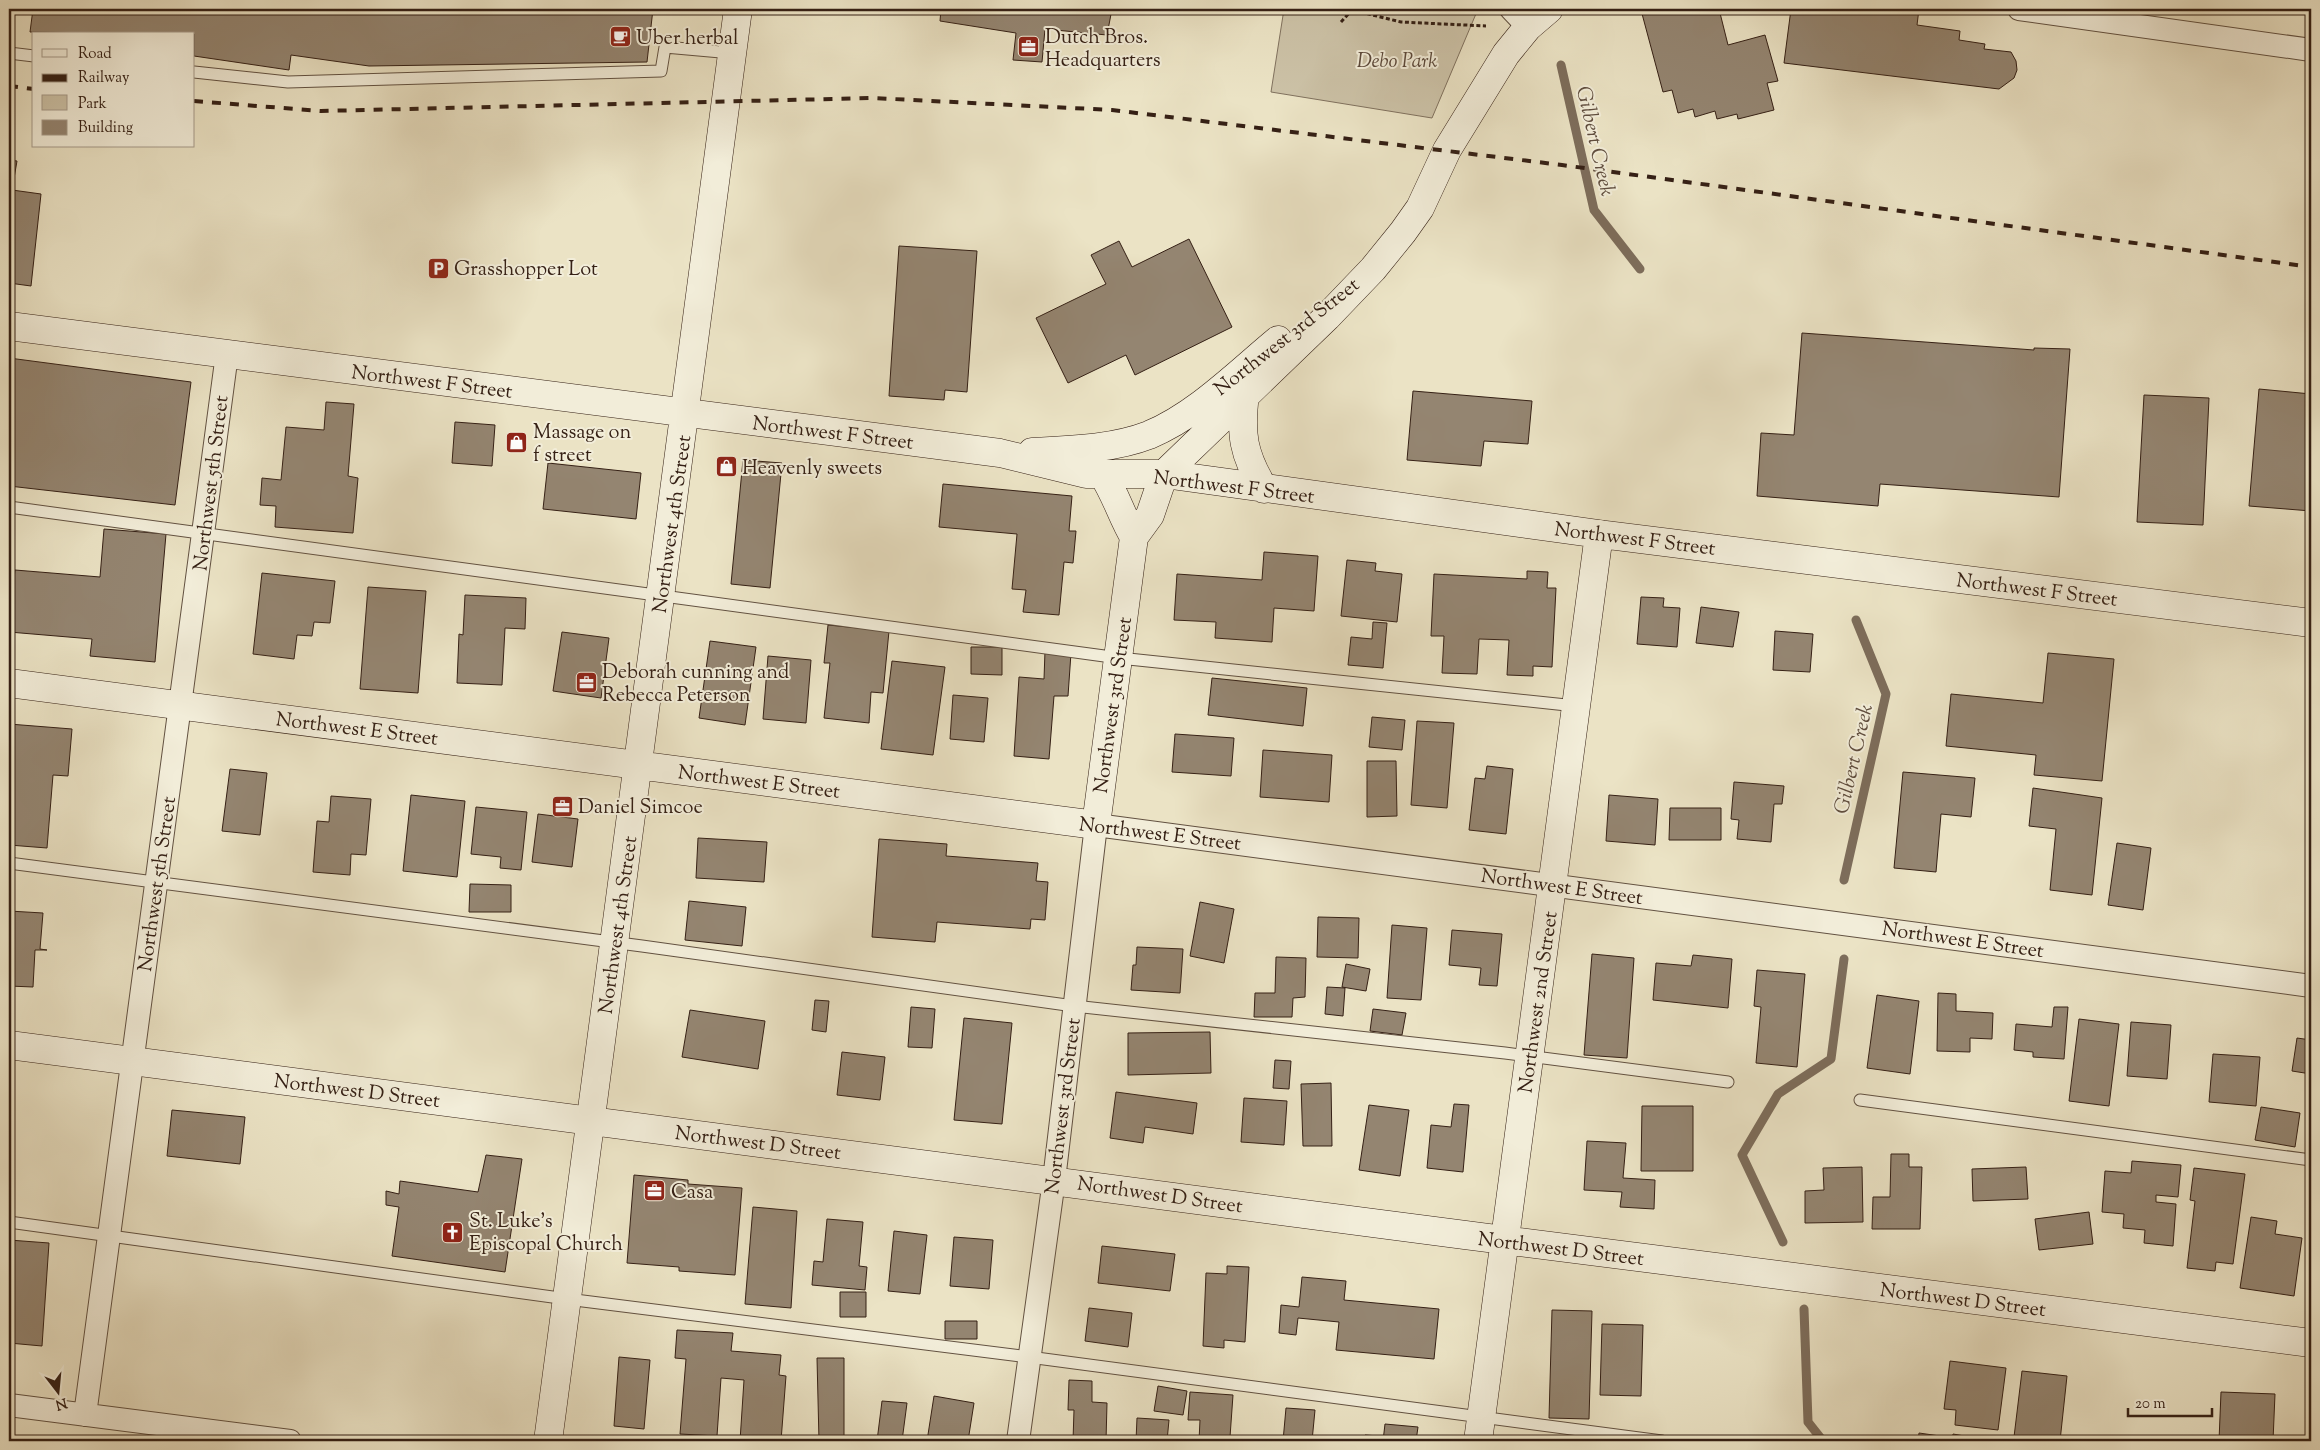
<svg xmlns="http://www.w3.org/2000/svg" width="2320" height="1450" viewBox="0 0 2320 1450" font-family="'Sorts Mill Goudy',serif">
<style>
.green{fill:#ccc2a7;stroke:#80715e}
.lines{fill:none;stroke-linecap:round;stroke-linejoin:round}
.stream{stroke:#7d6d5b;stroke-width:9}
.building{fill:#948571;stroke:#352015}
.lane-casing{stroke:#625141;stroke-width:13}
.street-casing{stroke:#625141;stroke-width:24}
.secondary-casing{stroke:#352015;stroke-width:29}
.path{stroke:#352015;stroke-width:3;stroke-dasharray:4 2.5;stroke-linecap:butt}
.lane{stroke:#f2edd9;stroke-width:11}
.street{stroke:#f2edd9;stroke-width:22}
.secondary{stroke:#f2edd9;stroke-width:28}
.rail{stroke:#352015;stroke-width:4;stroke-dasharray:9 9;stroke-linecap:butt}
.labels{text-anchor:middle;stroke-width:4;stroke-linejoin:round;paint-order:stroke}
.poi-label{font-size:20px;fill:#352015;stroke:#f2edd9;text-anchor:start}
.park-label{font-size:20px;font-style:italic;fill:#5b483a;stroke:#f2edd9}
.street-label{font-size:20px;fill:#352015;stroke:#f2edd9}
.water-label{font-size:21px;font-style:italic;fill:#5f4d3e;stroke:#f2edd9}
</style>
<rect width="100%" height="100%" fill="#ebe3c5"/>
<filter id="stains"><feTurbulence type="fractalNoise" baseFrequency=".004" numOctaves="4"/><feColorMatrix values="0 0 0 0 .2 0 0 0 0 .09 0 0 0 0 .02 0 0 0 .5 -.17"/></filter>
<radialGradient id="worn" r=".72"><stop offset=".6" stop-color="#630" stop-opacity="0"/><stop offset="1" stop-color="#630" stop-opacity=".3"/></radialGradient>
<!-- green -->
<path class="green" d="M1284 9H1478L1432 118 1271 92Z"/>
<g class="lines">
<!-- stream -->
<path class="stream" d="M1561 65 1594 210 1640 269
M1844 880 1886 694 1856 620
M1783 1242 1742 1155 1778 1094 1831 1059 1844 959
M1804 1309 1808 1422 1823 1441"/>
</g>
<!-- building -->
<path class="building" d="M33 9H653L647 62 369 66 291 55 289 70 194 56V34L30 32Z
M941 9H1112L1107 35 1045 29 1042 62 1013 60 1016 33 940 21Z
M1645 9H1719L1728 45 1765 35 1778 81 1767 83 1774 110 1738 119 1737 114 1717 119 1715 111 1695 117 1693 109 1678 113 1672 90 1663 92 1641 10Z
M1791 9H1919L1917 25 1960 31 1959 40 1985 44 1984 49 2011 52 2016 61 2017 70 2014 78 1999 89 1784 63Z
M9 160 17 161 12 190 41 194 31 286 9 283Z
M1189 239 1232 327 1135 375 1126 355 1068 383 1036 318 1106 284 1091 255 1119 241 1132 267Z
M899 246 977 251 967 392 945 390 944 400 889 396Z
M1802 333 2034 350V348L2070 349 2059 497 1880 484 1878 506 1757 496 1761 433 1794 435Z
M9 358 191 382 175 505 9 486Z
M2259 389 2311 394V511L2249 506Z
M1413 391 1532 401 1528 444 1484 441 1481 466 1407 460Z
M2144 395 2209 398 2203 525 2137 522Z
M326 402 354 404 348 476 358 478 353 533 275 527 276 506 260 505 262 478 281 480 286 427 324 430Z
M455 422 495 425 492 466 452 463Z
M743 460 782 463 770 588 731 584Z
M548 463 641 473 636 519 543 509Z
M943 484 1072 496 1069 531H1076L1073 563 1064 562 1059 615 1023 612 1026 590 1012 589 1017 534 939 527Z
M104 529 166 534 155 662 90 656 92 639 9 632V577L14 578 15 570 100 577Z
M1264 552 1318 556 1314 611 1274 608 1272 642 1215 638 1216 622 1174 620 1177 574 1262 580Z
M1347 560 1376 563 1375 571 1402 574 1397 622 1341 616Z
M1527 571 1548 572 1547 588H1556L1552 667 1533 666V676L1507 675 1509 640 1479 639 1477 674 1442 673 1444 636H1431L1434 574 1527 579Z
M262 573 335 581 330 623 314 622 312 636 297 635 294 659 253 654Z
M368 587 426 591 418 693 360 689Z
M465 595 526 598 525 629 505 628 502 685 457 683 459 634 463 635Z
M1641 597 1664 598 1663 607 1680 608 1677 647 1637 644Z
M1701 607 1739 612 1733 647 1696 643Z
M1373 622 1387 623 1383 668 1348 665 1351 637 1372 639Z
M828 625 889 631 883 693 871 692 869 723 824 718 830 663H824Z
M1775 631 1813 634 1810 672 1773 670Z
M562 632 609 638 601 698 553 691Z
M710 641 756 647 745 725 699 718Z
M971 647H1002V675L971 674Z
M1045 651 1071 653 1068 696H1054L1049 759 1014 756 1019 677 1044 679Z
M2048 653 2114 659 2102 781 2034 775 2036 755 1946 746 1951 694 2043 703Z
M768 656 811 660 806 723 763 719Z
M892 661 945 667 933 755 881 749Z
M1212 678 1307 688 1303 726 1208 715Z
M953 695 988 698 984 742 950 739Z
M1372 717 1405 720 1402 750 1369 747Z
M1417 721 1454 723 1447 808 1411 805Z
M9 724 72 729 68 776 53 775 47 848 9 845Z
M1175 734 1234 738 1231 776 1172 772Z
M1263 750 1332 755 1329 802 1260 797Z
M1367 761H1396L1397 816 1367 817Z
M1487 766 1513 769 1506 834 1469 830 1475 778 1485 779Z
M230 769 267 773 260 835 222 831Z
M1903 772 1975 778 1971 817 1941 814 1936 872 1894 868Z
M1734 782 1784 786 1782 804H1774L1771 842 1737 839 1739 820 1731 819Z
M2033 788 2102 798 2092 895 2050 890 2056 829 2029 826Z
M411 795 465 801 457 877 403 871Z
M1609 795 1658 799 1655 845 1606 841Z
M331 796 371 799 366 855 351 854 350 875 313 872 317 821 329 822Z
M476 807 527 812 521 870 500 868 501 857 471 854Z
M1670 808H1721V840H1669Z
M538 814 578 819 572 867 532 862Z
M698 838 767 842 764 882 696 878Z
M879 839 947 844 946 856 1038 863 1036 881 1048 882 1045 920 1031 919 1030 929 937 922 935 942 872 937Z
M2117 843 2151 848 2143 910 2108 905Z
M470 884 511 885V912H469Z
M689 901 746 907 742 946 685 940Z
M1200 902 1234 909 1224 963 1190 956Z
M9 911 43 913 40 949 47 950H35L33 987 9 986Z
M1318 917 1359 918 1358 958 1317 957Z
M1392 925 1427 928 1421 1000 1387 998Z
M1452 930 1502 934 1497 986 1479 985 1481 968 1449 965Z
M1137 947 1183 949 1180 993 1131 990 1133 965H1136Z
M1592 954 1634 958 1627 1058 1584 1055Z
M1693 955 1732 959 1728 1008 1653 1000 1656 963 1691 966Z
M1276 957 1306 958 1305 997 1293 998 1292 1017H1254L1255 993H1275Z
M1346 964 1370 969 1366 991 1342 987Z
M1757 970 1805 974 1797 1067 1756 1063 1761 1007 1754 1006Z
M1327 987 1345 988 1343 1016 1325 1014Z
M1938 993 1956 994V1011L1993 1013 1992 1039 1970 1038V1052L1937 1051Z
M1877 995 1919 1001 1910 1074 1867 1068Z
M815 1000 829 1001 826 1032 812 1030Z
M911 1007 935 1009 932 1048 908 1047Z
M2054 1007H2068L2064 1059 2033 1057V1052L2014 1050 2016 1024 2052 1027Z
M1373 1009 1406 1013 1402 1035 1370 1031Z
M690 1010 765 1021 758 1069 682 1057Z
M964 1018 1012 1023 1002 1124 954 1120Z
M2079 1019 2119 1024 2109 1106 2069 1101Z
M2131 1022 2171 1025 2167 1079 2127 1076Z
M1210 1032 1211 1073 1128 1075V1033Z
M2297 1038 2311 1040V1074L2292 1071Z
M842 1052 885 1057 880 1100 837 1095Z
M2213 1054 2260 1057 2256 1106 2209 1102Z
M1275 1060 1291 1061 1289 1089 1273 1088Z
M1331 1083 1332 1146H1303L1301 1084Z
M1116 1092 1197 1103 1193 1134 1145 1127 1143 1143 1110 1138Z
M1244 1098 1287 1101 1284 1145 1241 1142Z
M1454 1104 1469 1105 1463 1172 1427 1168 1431 1125 1451 1127Z
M1369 1105 1409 1110 1400 1176 1359 1170Z
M1642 1106H1693V1171H1641Z
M2261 1107 2300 1113 2295 1147 2255 1140Z
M172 1110 245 1117 240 1164 167 1156Z
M1587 1141 1626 1143 1623 1178 1655 1180 1654 1209 1620 1207 1622 1192 1584 1190Z
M1891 1154H1909V1167H1922L1920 1229H1872L1873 1197H1890Z
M486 1155 522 1159 505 1272 392 1256 399 1207 386 1205V1191L399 1194 400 1181 478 1192Z
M2132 1161 2181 1165 2178 1197 2156 1195V1202L2176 1204 2173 1246 2144 1243 2145 1230 2123 1228 2124 1214 2102 1212 2105 1171 2131 1173Z
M1862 1167 1863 1222 1805 1223V1191L1824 1190 1823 1168Z
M2026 1167 2028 1199 1973 1201 1972 1169Z
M2194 1168 2245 1174 2233 1264 2216 1262 2215 1271 2187 1268 2195 1201 2190 1200Z
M634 1175 688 1180V1184L742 1188 735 1275 679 1271V1267L627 1263Z
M753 1207 797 1211 791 1308 745 1304Z
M2089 1212 2093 1244 2039 1250 2035 1219Z
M2251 1217 2277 1221 2275 1234 2302 1238 2294 1296 2240 1288Z
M827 1219 863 1222 859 1266 867 1267 865 1290 812 1285 814 1261 823 1262Z
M894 1231 927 1235 920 1294 888 1291Z
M954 1237 993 1240 989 1289 950 1286Z
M9 1240 49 1243 42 1346 9 1343Z
M1102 1246 1175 1254 1170 1291 1098 1283Z
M1227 1266 1249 1267 1245 1342 1224 1340V1348L1203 1346 1206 1273 1227 1274Z
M1302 1277 1346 1281 1344 1300 1439 1309 1434 1359 1336 1350 1339 1322 1298 1318 1296 1335 1279 1333 1281 1305 1299 1307Z
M840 1292H866V1317H840Z
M1089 1308 1132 1313 1128 1347 1085 1341Z
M1552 1310 1592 1311 1589 1419 1549 1418Z
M945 1321H977V1339H945Z
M1602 1324 1643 1325 1641 1396 1600 1395Z
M677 1330 733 1333 731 1351 781 1355 779 1375 786 1376 781 1441H740L744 1380 721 1378 717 1436 680 1434 686 1359 675 1358Z
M619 1357 650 1360 644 1429 614 1426Z
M817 1358H844V1441H819Z
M1950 1361 2006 1368 1998 1430 1955 1425 1956 1410 1944 1409Z
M2022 1371 2067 1376 2060 1441H2028V1438L2014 1437Z
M1069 1380 1092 1381V1402L1107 1403 1106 1441H1073L1074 1410H1068Z
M1158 1386 1187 1391 1183 1415 1154 1411Z
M1190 1392 1233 1395 1230 1437 1241 1438V1441H1199L1200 1420H1188Z
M2221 1392 2275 1394 2273 1441H2219Z
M934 1396 974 1403 968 1441H927Z
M882 1401 907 1403 902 1441H877Z
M1286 1408 1315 1410 1312 1441H1283Z
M1137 1418 1169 1420 1167 1441H1136Z
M1385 1424 1418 1427 1416 1441H1383Z
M1919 1433 1947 1437 1946 1441H1918Z
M1953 1434 1982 1439 1981 1441H1952Z
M1365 1435 1379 1436V1441H1365Z
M1264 1437 1282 1438V1441H1264Z"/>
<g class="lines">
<defs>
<path id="lane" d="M9 53 34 56
M194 72 288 82 661 71 665 47 732 53
M9 507 1119 658 1576 706
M9 863 642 946 1074 1006 1505 1053 1728 1082
M1860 1100 2311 1160
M9 1222 567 1299 1029 1357 1662 1441"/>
<path id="street" d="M1511 9 1528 27
M2019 9 2311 50
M9 1405 290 1441
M85 1415 227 354
M1018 1441 1054 1180 1096 825 2311 986"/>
<path id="secondary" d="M9 326 1000 453 1086 474H1164L1599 534 2311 623
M1245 394C1240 434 1243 454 1264 489
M1032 452C1070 450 1113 449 1149 435 1197 415 1238 373 1278 340
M1103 475C1116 495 1122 517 1134 537
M9 683 1096 825 1134 537 1150 515 1164 474 1327 317 1373 269 1403 232 1420 208 1447 150 1506 54 1528 27 1549 9
M9 1045 1465 1235 2311 1343
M548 1441 738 9
M1478 1441 1599 534"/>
</defs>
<!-- lane casing -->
<use href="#lane" class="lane-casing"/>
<!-- street casing -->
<use href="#street" class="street-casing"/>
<!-- secondary casing -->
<use href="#secondary" class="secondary-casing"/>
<!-- path -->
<path class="path" d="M1348 9 1401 22 1486 26
M1341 22 1351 11"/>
<!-- lane -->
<use href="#lane" class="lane"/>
<!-- street -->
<use href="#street" class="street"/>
<!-- secondary -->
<use href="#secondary" class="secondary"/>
<!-- rail -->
<path class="rail" d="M9 86 34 89
M194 101 321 111 873 98 1112 110 1562 165 2311 267"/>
</g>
<!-- icons -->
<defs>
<symbol id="cafe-square" viewBox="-11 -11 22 22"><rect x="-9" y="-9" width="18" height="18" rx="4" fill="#8f2418" stroke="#f2edd9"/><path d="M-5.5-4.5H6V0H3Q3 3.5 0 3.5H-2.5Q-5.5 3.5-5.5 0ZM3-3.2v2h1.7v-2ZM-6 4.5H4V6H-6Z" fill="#fff"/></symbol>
<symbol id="office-square" viewBox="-11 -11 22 22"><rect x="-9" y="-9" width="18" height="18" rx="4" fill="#8f2418" stroke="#f2edd9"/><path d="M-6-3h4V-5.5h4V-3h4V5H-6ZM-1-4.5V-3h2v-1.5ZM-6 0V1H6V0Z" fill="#fff"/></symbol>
<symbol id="parking-square" viewBox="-11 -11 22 22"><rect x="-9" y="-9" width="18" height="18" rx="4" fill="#8f2418" stroke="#f2edd9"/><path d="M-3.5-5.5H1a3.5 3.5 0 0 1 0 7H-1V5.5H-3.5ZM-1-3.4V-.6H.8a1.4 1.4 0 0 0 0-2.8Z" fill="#fff"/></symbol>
<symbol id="shop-square" viewBox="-11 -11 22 22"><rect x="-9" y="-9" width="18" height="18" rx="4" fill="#8f2418" stroke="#f2edd9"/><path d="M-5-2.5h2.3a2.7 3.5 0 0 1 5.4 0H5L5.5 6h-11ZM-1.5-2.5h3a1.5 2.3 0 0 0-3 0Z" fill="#fff"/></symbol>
<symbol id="church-square" viewBox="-11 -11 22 22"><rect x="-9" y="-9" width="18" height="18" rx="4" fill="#8f2418" stroke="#f2edd9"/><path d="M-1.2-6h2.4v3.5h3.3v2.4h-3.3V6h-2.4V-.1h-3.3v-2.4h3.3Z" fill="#fff"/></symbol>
</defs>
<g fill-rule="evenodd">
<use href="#cafe-square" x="608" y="24" width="25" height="25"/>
<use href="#office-square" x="1016" y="34" width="25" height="25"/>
<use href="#parking-square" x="426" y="256" width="25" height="25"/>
<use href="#shop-square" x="504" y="430" width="25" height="25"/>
<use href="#shop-square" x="714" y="454" width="25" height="25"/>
<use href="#office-square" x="574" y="670" width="25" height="25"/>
<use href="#office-square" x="550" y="794" width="25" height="25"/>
<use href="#office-square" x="642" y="1178" width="25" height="25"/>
<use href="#church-square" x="440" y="1220" width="25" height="25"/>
</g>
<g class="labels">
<!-- poi labels -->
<g class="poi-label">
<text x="1045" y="43">Dutch Bros.<tspan x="1045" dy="23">Headquarters</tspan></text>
<text x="636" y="44">Uber herbal</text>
<text x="454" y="275">Grasshopper Lot</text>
<text x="533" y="438">Massage on<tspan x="533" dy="23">f street</tspan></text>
<text x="742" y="474">Heavenly sweets</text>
<text x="602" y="678">Deborah cunning and<tspan x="602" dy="23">Rebecca Peterson</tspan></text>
<text x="578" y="813">Daniel Simcoe</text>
<text x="671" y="1198">Casa</text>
<text x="469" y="1227">St. Luke's<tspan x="469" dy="23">Episcopal Church</tspan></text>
</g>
<!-- park labels -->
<g class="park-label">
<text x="1397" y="67">Debo Park</text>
</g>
<!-- street labels -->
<g class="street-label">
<text transform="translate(1286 336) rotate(-38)" y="7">Northwest 3rd Street</text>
<text transform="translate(432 381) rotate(7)" y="7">Northwest F Street</text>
<text transform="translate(833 432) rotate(7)" y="7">Northwest F Street</text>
<text transform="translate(210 483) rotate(-83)" y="7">Northwest 5th Street</text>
<text transform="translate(1234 486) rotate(7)" y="7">Northwest F Street</text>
<text transform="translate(671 524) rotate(-82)" y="7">Northwest 4th Street</text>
<text transform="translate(1635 538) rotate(7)" y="7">Northwest F Street</text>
<text transform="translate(2037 589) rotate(7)" y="7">Northwest F Street</text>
<text transform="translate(1112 705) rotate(-82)" y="7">Northwest 3rd Street</text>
<text transform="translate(357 728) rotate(7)" y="7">Northwest E Street</text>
<text transform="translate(759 781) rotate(7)" y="7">Northwest E Street</text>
<text transform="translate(1160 833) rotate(7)" y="7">Northwest E Street</text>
<text transform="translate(156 884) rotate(-82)" y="7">Northwest 5th Street</text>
<text transform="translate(1562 886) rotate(8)" y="7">Northwest E Street</text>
<text transform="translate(617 925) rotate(-82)" y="7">Northwest 4th Street</text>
<text transform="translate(1963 939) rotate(8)" y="7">Northwest E Street</text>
<text transform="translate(1537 1002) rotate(-82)" y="7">Northwest 2nd Street</text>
<text transform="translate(357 1090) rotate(7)" y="7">Northwest D Street</text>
<text transform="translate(1062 1106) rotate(-83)" y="7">Northwest 3rd Street</text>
<text transform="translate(758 1142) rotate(7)" y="7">Northwest D Street</text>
<text transform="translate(1160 1194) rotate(8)" y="7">Northwest D Street</text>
<text transform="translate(1561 1248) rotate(7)" y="7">Northwest D Street</text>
<text transform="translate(1963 1299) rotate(7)" y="7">Northwest D Street</text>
</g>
<!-- water labels -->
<g class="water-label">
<text transform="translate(1596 141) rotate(77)" y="7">Gilbert Creek</text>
<text transform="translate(1853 759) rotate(-77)" y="7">Gilbert Creek</text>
</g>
</g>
<!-- margin -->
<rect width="2320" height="1450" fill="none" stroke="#ebe3c5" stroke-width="30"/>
<rect x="10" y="10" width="2300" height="1430" fill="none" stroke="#352015" stroke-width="2.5"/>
<rect x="15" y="15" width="2290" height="1420" fill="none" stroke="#352015"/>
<!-- legend -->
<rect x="32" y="32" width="162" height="115" fill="#f2edd9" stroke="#a69b8b"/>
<rect x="42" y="49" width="25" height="8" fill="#f2edd9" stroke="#a69b8b"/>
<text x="78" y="58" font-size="15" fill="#352015">Road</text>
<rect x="42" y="74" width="25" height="8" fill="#352015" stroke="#a69b8b"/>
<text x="78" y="82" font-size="15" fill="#352015">Railway</text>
<rect x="42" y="95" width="25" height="15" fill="#ccc2a7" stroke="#a69b8b"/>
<text x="78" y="108" font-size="15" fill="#352015">Park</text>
<rect x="42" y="120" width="25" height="15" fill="#948571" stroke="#a69b8b"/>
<text x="78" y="132" font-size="15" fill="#352015">Building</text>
<!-- north arrow -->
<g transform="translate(58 1392) rotate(164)" stroke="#f2edd9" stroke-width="4" paint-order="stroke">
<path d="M0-4L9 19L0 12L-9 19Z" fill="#352015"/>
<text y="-8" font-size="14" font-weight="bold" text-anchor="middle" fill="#352015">N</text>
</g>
<!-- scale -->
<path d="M2128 1408v8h84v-8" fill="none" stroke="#352015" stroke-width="2.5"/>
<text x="2135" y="1408" font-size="15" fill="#352015" stroke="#f2edd9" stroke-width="4" paint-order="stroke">20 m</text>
<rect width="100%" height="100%" filter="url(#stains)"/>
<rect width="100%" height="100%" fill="url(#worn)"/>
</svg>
